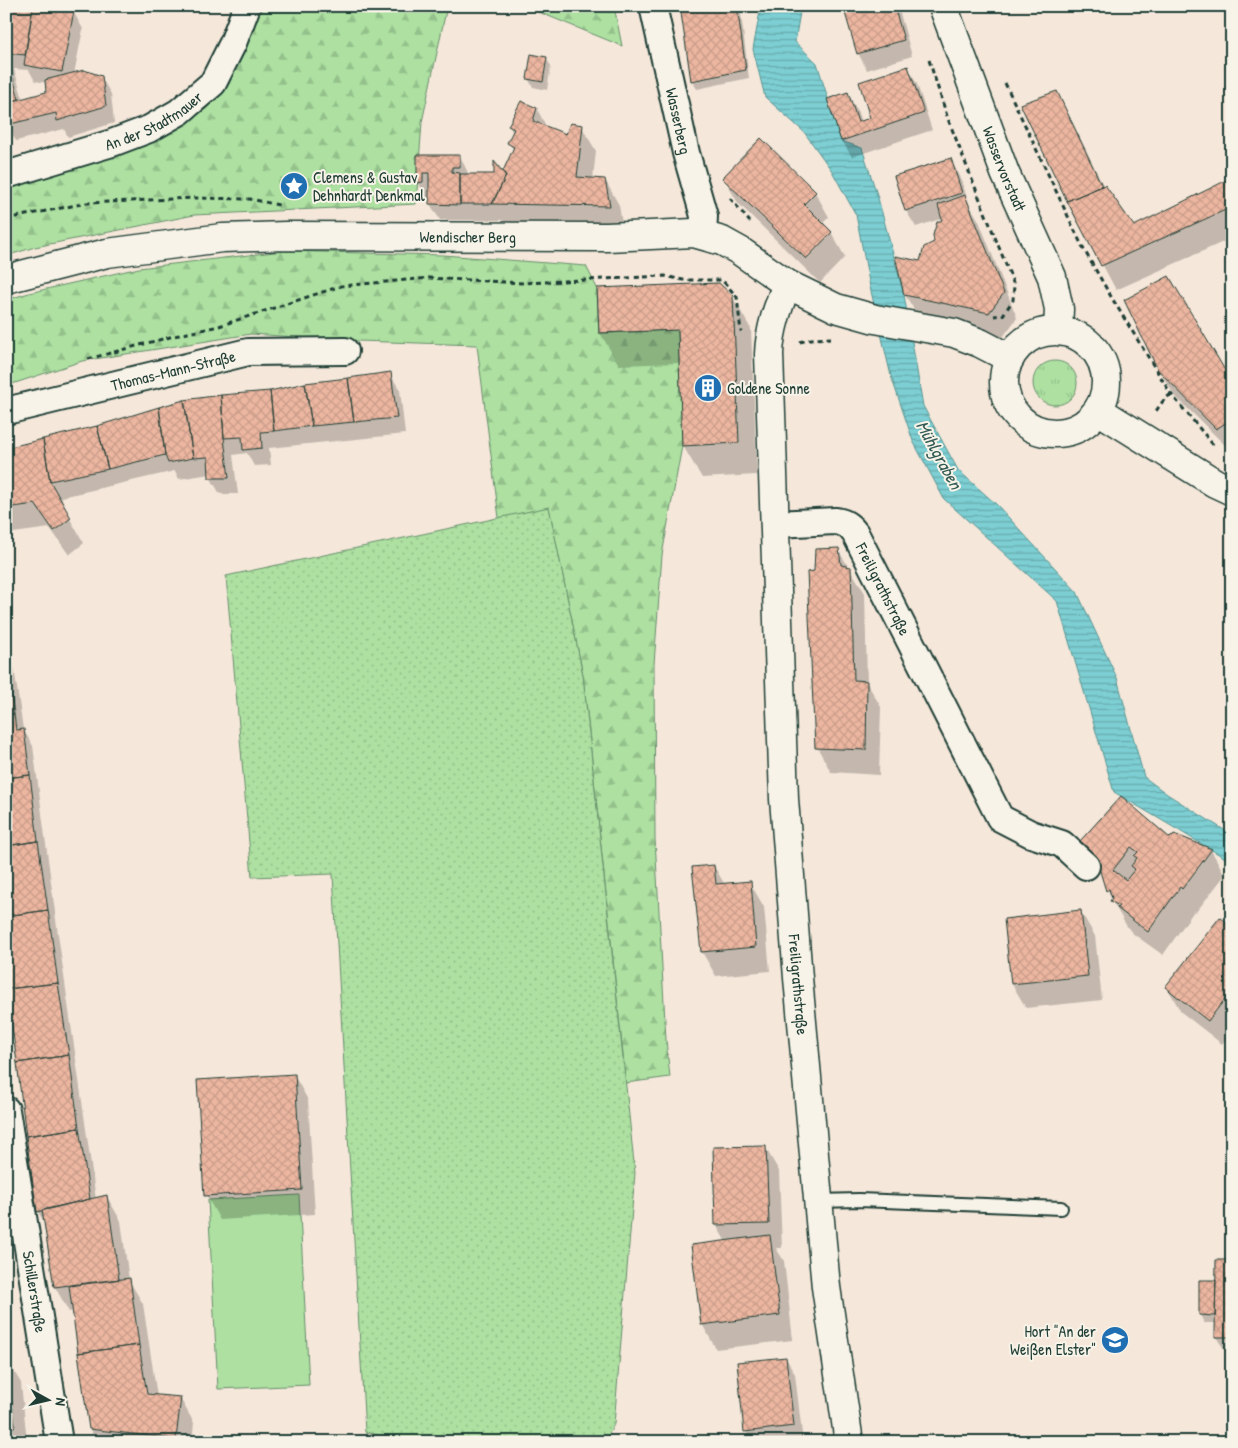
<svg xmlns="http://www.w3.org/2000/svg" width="1238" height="1448" viewBox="0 0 1238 1448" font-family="'Patrick Hand',sans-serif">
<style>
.grass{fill:url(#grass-tufts);stroke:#668e6a}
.forest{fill:url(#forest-firs);stroke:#668e6a}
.garden{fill:url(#garden-dots);stroke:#668e6a}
.pitch{fill:#ade0a1;stroke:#668e6a}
.water{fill:url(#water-rules);stroke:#579593}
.shadow{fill:#0003;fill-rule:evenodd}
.building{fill:url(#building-cross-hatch);stroke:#1f3d34;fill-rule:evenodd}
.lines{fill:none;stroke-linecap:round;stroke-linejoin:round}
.service-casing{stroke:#1f3d34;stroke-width:16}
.minor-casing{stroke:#1f3d34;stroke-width:30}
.tertiary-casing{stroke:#1f3d34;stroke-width:31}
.primary-casing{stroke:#1f3d34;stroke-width:31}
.path{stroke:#1f3d34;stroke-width:3;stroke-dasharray:5 4;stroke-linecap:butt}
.service{stroke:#f7f3e8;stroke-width:12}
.minor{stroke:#f7f3e8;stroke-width:26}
.tertiary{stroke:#f7f3e8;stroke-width:28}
.primary{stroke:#f7f3e8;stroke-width:28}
.labels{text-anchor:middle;stroke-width:4;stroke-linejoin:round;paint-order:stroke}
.street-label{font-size:16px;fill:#1f3d34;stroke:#f7f3e8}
.poi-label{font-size:16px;fill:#1f3d34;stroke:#f7f3e8;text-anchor:start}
.water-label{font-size:18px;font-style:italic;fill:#325a54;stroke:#f7f3e8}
</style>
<defs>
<pattern id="grass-tufts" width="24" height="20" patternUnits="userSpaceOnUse" patternTransform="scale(1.25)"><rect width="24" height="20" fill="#ade0a1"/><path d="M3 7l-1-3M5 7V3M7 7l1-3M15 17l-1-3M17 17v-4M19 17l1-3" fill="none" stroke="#94c18b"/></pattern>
<pattern id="forest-firs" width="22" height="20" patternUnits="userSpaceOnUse" patternTransform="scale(1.25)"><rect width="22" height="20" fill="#ade0a1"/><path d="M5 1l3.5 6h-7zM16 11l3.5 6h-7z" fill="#94c18b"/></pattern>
<pattern id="garden-dots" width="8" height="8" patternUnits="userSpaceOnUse" patternTransform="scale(1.25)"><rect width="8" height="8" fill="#ade0a1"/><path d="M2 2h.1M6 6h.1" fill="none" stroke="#94c18b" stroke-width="1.8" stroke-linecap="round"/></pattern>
<pattern id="water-rules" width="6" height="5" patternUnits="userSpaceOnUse" patternTransform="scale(1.25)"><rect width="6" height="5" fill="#7dcfd3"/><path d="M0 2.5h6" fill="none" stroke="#66a9ac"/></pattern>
<pattern id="building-cross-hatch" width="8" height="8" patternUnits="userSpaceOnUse" patternTransform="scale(1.25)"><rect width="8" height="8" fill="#ecb6a0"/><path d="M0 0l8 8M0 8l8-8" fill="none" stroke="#ca9d8a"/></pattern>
</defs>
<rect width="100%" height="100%" fill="#f5e7da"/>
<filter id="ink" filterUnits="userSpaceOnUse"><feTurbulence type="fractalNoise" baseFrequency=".02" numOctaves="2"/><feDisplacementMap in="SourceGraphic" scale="10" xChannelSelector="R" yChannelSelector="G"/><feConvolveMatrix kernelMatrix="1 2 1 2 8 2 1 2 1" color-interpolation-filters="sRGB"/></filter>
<g filter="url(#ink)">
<!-- grass -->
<path class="grass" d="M1033 383a22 22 0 1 1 44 0a22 22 0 1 1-44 0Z"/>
<!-- forest -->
<path class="forest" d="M253 6H447L422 122 416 204 194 215 35 247 6 256V187L88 165 174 129 206 109 221 92Z
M524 6H614L622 46Z
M283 251 443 255 586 266 597 288 599 333 678 330 682 446 662 555 654 664 655 839 666 1040 670 1077 626 1083 583 675 549 508 499 518 477 345 358 341 251 334 82 361 6 386V300L29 293 139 268Z"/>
<!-- garden -->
<path class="garden" d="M549 507 583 675 635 1173 614 1424 605 1442H410L365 1432 333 874 252 877 226 576Z"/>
<!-- pitch -->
<path class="pitch" d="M299 1195 309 1385 218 1389 208 1200Z"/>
<!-- water -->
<path class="water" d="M761 6H801L795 42 817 63 841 141 862 148 878 198 904 295 923 406 958 470 997 505 1077 592 1117 678 1144 777 1167 794 1232 835V862L1114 792 1057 601 944 499 913 441 891 376 870 287 856 215 832 171 804 132 765 97 753 49Z"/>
<!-- shadow -->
<path class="shadow" d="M6 6 74 13 83 29 74 74 101 77 111 94 114 123 68 137 64 129 16 141 6 123ZM14 69 29 70 35 81 47 83 48 93 23 99Z
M681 6H740L749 78 697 89 692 81Z
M844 6H898L912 56 867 70 858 53Z
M546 58 551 66 547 90 533 87 528 79Z
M908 68 917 84 932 130 852 157 842 141 848 94 857 110 861 122 872 119Z
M1056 93 1070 117 1104 187 1133 227 1232 186V238L1116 290 1068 200Z
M537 109 547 128 566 135 582 127 596 151 593 179 605 180 619 205 623 230 508 228 503 220H440L430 204V199H427L418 182V157L460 156 469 175 506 179 514 151 509 143 513 133 509 126Z
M950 159 960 176 969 204 979 221 1017 318 1003 337 920 319 905 295 921 262 936 243 944 221 943 218 916 227 906 211 895 177Z
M724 178 815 192 829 217 822 224 831 232 845 257 820 283 738 203Z
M598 289 732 296 751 329 757 475 702 478 683 446 680 363 619 365 600 333Z
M1159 369 1232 384V452L1174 395Z
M390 374 400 390 405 434 269 448 271 465 254 466 247 453 233 455 238 494H220L210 477V474L179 479 175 471 62 497 63 507 84 543 69 555 50 528 6 534V449L270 392Z
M838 550 865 593 867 683 881 707 879 775 831 772 817 747Z
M6 613 23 729 33 746 57 927 96 1199 107 1197 121 1221 129 1280 143 1304 157 1396 180 1398 194 1423 192 1442H97L90 1429 74 1311 69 1312 55 1287 46 1225 38 1212 6 977Z
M1174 835 1211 850 1225 875 1196 912 1194 911 1163 955 1132 933 1126 925 1112 901 1101 871 1096 865 1082 841 1170 840Z
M714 866 725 885 750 883 764 907 770 971 716 976 702 952Z
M1081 912 1095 936 1102 1000 1026 1008 1012 984Z
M1232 928V1032L1222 1044 1181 1012 1167 987Z
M294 1075 308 1100 315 1214 220 1220 206 1195Z
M765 1147 779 1171 782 1248H776L784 1261 793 1340 716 1349 702 1324 726 1242 716 1225 714 1148Z
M1232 1261V1361L1216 1337 1217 1323H1204L1200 1315 1217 1281Z
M6 1358 21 1383 27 1442H6Z
M786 1358 795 1374 803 1442H752L746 1432Z"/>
<!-- building -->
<path class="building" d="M6 6 33 7 25 55 6 53Z
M680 6H737L746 70 691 81Z
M843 6H894L904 40 857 54Z
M33 7 74 11 62 72 24 65Z
M6 54 19 99 6 103Z
M531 54 547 57 543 82 527 79Z
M908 66 924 113 841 141 827 99 848 92 858 122 870 118 859 82Z
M84 70 102 76 106 106 57 121 56 113 6 125V103L46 92 45 80Z
M1057 91 1102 186 1067 201 1020 104Z
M521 101 537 108 533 121 566 134 570 123 583 125 577 177 605 179 610 206 492 204 506 176 503 171 514 147 507 143 514 129 508 126Z
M761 138 816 192 804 204 832 232 806 259 722 178Z
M417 155H460V167H452V172L460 173V205L429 204V173H423V182L417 183Z
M951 158 962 193 905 211 894 176Z
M494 161 506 176 492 204H460V174H494Z
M1229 179 1232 184V207L1101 266 1067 201 1105 185 1134 226Z
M965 195 1004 293 989 313 904 295 895 256 920 261 924 247 934 242 933 235 937 222 942 220 938 205Z
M1169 276 1232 382V419L1216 429 1158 370 1124 300Z
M719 283 733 296 739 443 682 446 678 330 599 333 597 288Z
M391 372 397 418 354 422 348 378Z
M348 378 354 422 312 426 305 383Z
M305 383 312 426 274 431 270 391Z
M270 391 274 431 261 432 262 448 243 450 242 437 224 438 221 395Z
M221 395 224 438 229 478H209L208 457 193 458 184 400Z
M184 400 193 458 168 463 165 455 159 407Z
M159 407 165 455 108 469 97 426Z
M97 426 108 469 50 481 43 439Z
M43 439 50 481 71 518 54 531 35 504 6 508V448Z
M839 548 841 565 851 567 854 680 867 681 866 750 815 748 807 572 814 571 815 549Z
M7 664 14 714 6 715V665Z
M14 714 16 730 24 729 30 775 6 778V715Z
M30 775 38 841 6 846V778Z
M1121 796 1170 838 1174 834 1212 849 1182 889 1180 887 1148 932 1117 908 1119 906 1110 901 1112 898 1109 889 1106 891 1095 855 1080 841ZM1131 847 1138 852 1134 856 1137 858 1131 866 1135 869 1126 880 1113 870Z
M38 841 48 910 6 916V846Z
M714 865 716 884 751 881 756 947 701 952 692 867Z
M48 910 58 983 7 989 6 916Z
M1081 910 1088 976 1011 984 1004 919Z
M1220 917 1232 927V990L1208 1021 1165 987Z
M58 983 69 1055 17 1063 7 989Z
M69 1055 79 1128 26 1136 17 1063Z
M295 1074 302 1190 204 1196 197 1080Z
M79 1128 90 1199 37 1212 26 1136Z
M766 1146 769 1224 715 1225 713 1147Z
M107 1195 119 1279 54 1287 42 1210Z
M770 1235 780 1315 701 1325 691 1245Z
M1216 1260H1232V1337H1215Z
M130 1278 139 1345 78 1353 69 1286Z
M1199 1280H1216L1215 1316 1199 1315Z
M139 1345 147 1394 181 1397 176 1439 89 1429 78 1353Z
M6 1357 15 1426 6 1435Z
M786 1357 794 1426 744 1432 737 1362Z"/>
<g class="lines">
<defs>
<path id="service" d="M818 1201 859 1200 1061 1208"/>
<g id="minor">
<path id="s1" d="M653 6 686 153 704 216 703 235"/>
<path id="s2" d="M6 175 112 143 149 129 179 112 213 83 233 43 247 6"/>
<path id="s3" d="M6 411 248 352 345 351"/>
<path id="s4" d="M776 524 835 521C844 522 849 525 855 533L1000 818 1031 834 1062 844 1086 866"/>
<path id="s5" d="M6 1110 59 1442"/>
</g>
<g id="tertiary">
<path id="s6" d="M943 6 1005 173 1052 277 1059 309 1058 330"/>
<path id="s7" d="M787 284C778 307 770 328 769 354L784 799 798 978 826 1287 849 1442"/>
</g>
<g id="primary">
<path id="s8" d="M6 279 107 253 222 238 285 236 607 237 694 233 722 241 740 251 787 284 836 308 875 319 954 333 980 343 1009 358"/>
<circle cx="1055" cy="382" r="51"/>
<path d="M1098 410 1215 483 1232 491"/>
</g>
</defs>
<!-- service casing -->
<use href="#service" class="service-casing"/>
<!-- minor casing -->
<use href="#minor" class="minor-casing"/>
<!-- tertiary casing -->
<use href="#tertiary" class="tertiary-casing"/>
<!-- primary casing -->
<use href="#primary" class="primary-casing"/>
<!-- path -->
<path class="path" d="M929 60 948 119 1014 285 1013 300 1003 315 994 316
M1005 83 1083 248 1113 300 1171 394 1215 447
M730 198 750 222
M6 219 87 203 193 198 250 199 279 205
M800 342 811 339 831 338
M88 359 170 337 219 326 341 286 429 278 524 283 665 276 683 280H722L737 297 741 332
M1156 411 1163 401 1171 394"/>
<!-- service -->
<use href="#service" class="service"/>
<!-- minor -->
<use href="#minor" class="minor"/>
<!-- tertiary -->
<use href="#tertiary" class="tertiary"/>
<!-- primary -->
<use href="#primary" class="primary"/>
</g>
</g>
<!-- icons -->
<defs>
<symbol id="sight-disc" viewBox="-11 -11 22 22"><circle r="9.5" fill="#1f6fb2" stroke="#f7f3e8"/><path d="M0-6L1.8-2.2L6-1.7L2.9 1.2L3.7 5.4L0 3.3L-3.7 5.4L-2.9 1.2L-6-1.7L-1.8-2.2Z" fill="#fff"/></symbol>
<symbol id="building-disc" viewBox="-11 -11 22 22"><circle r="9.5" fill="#1f6fb2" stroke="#f7f3e8"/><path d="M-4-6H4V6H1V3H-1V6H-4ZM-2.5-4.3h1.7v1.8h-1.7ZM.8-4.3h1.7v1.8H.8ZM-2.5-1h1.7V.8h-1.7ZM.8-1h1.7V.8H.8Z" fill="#fff"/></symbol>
<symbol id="school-disc" viewBox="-11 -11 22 22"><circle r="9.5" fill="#1f6fb2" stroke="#f7f3e8"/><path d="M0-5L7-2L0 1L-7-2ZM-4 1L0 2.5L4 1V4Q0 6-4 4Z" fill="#fff"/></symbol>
</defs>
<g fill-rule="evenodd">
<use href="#sight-disc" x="278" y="170" width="32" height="32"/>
<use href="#building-disc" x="692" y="372" width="32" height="32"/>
<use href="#school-disc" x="1099" y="1324" width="32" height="32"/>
</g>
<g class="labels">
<!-- street labels -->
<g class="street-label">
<text dy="6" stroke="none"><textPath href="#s2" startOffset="158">An der Stadtmauer</textPath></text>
<text dy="6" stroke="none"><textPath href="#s1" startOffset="118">Wasserberg</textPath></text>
<text dy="6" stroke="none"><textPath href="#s6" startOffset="174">Wasservorstadt</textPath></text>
<text dy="6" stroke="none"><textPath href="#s8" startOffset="466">Wendischer Berg</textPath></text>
<text dy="6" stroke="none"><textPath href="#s3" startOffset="172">Thomas-Mann-Straße</textPath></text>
<text dy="6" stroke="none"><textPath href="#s4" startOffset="146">Freiligrathstraße</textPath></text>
<text dy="6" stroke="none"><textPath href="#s7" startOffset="704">Freiligrathstraße</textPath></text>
<text dy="6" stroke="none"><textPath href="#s5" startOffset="184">Schillerstraße</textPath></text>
</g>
<!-- poi labels -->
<g class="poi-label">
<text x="313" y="183">Clemens &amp; Gustav<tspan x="313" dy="18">Dehnhardt Denkmal</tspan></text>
<text x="727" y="394">Goldene Sonne</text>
<text x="1096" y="1337" text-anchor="end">Hort "An der<tspan x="1096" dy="18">Weißen Elster"</tspan></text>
</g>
<!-- water labels -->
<g class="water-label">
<text transform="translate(939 455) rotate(61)" y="6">Mühlgraben</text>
</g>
</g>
<!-- margin -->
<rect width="1238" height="1448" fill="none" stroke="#f7f3e8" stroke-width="25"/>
<rect x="12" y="12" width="1213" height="1423" fill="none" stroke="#1f3d34" stroke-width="2" filter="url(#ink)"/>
<!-- north arrow -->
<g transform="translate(48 1400) rotate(98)" stroke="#f7f3e8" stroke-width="4" paint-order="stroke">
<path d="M0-4L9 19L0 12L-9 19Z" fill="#1f3d34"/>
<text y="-8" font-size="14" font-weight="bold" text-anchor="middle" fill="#1f3d34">N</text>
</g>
</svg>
